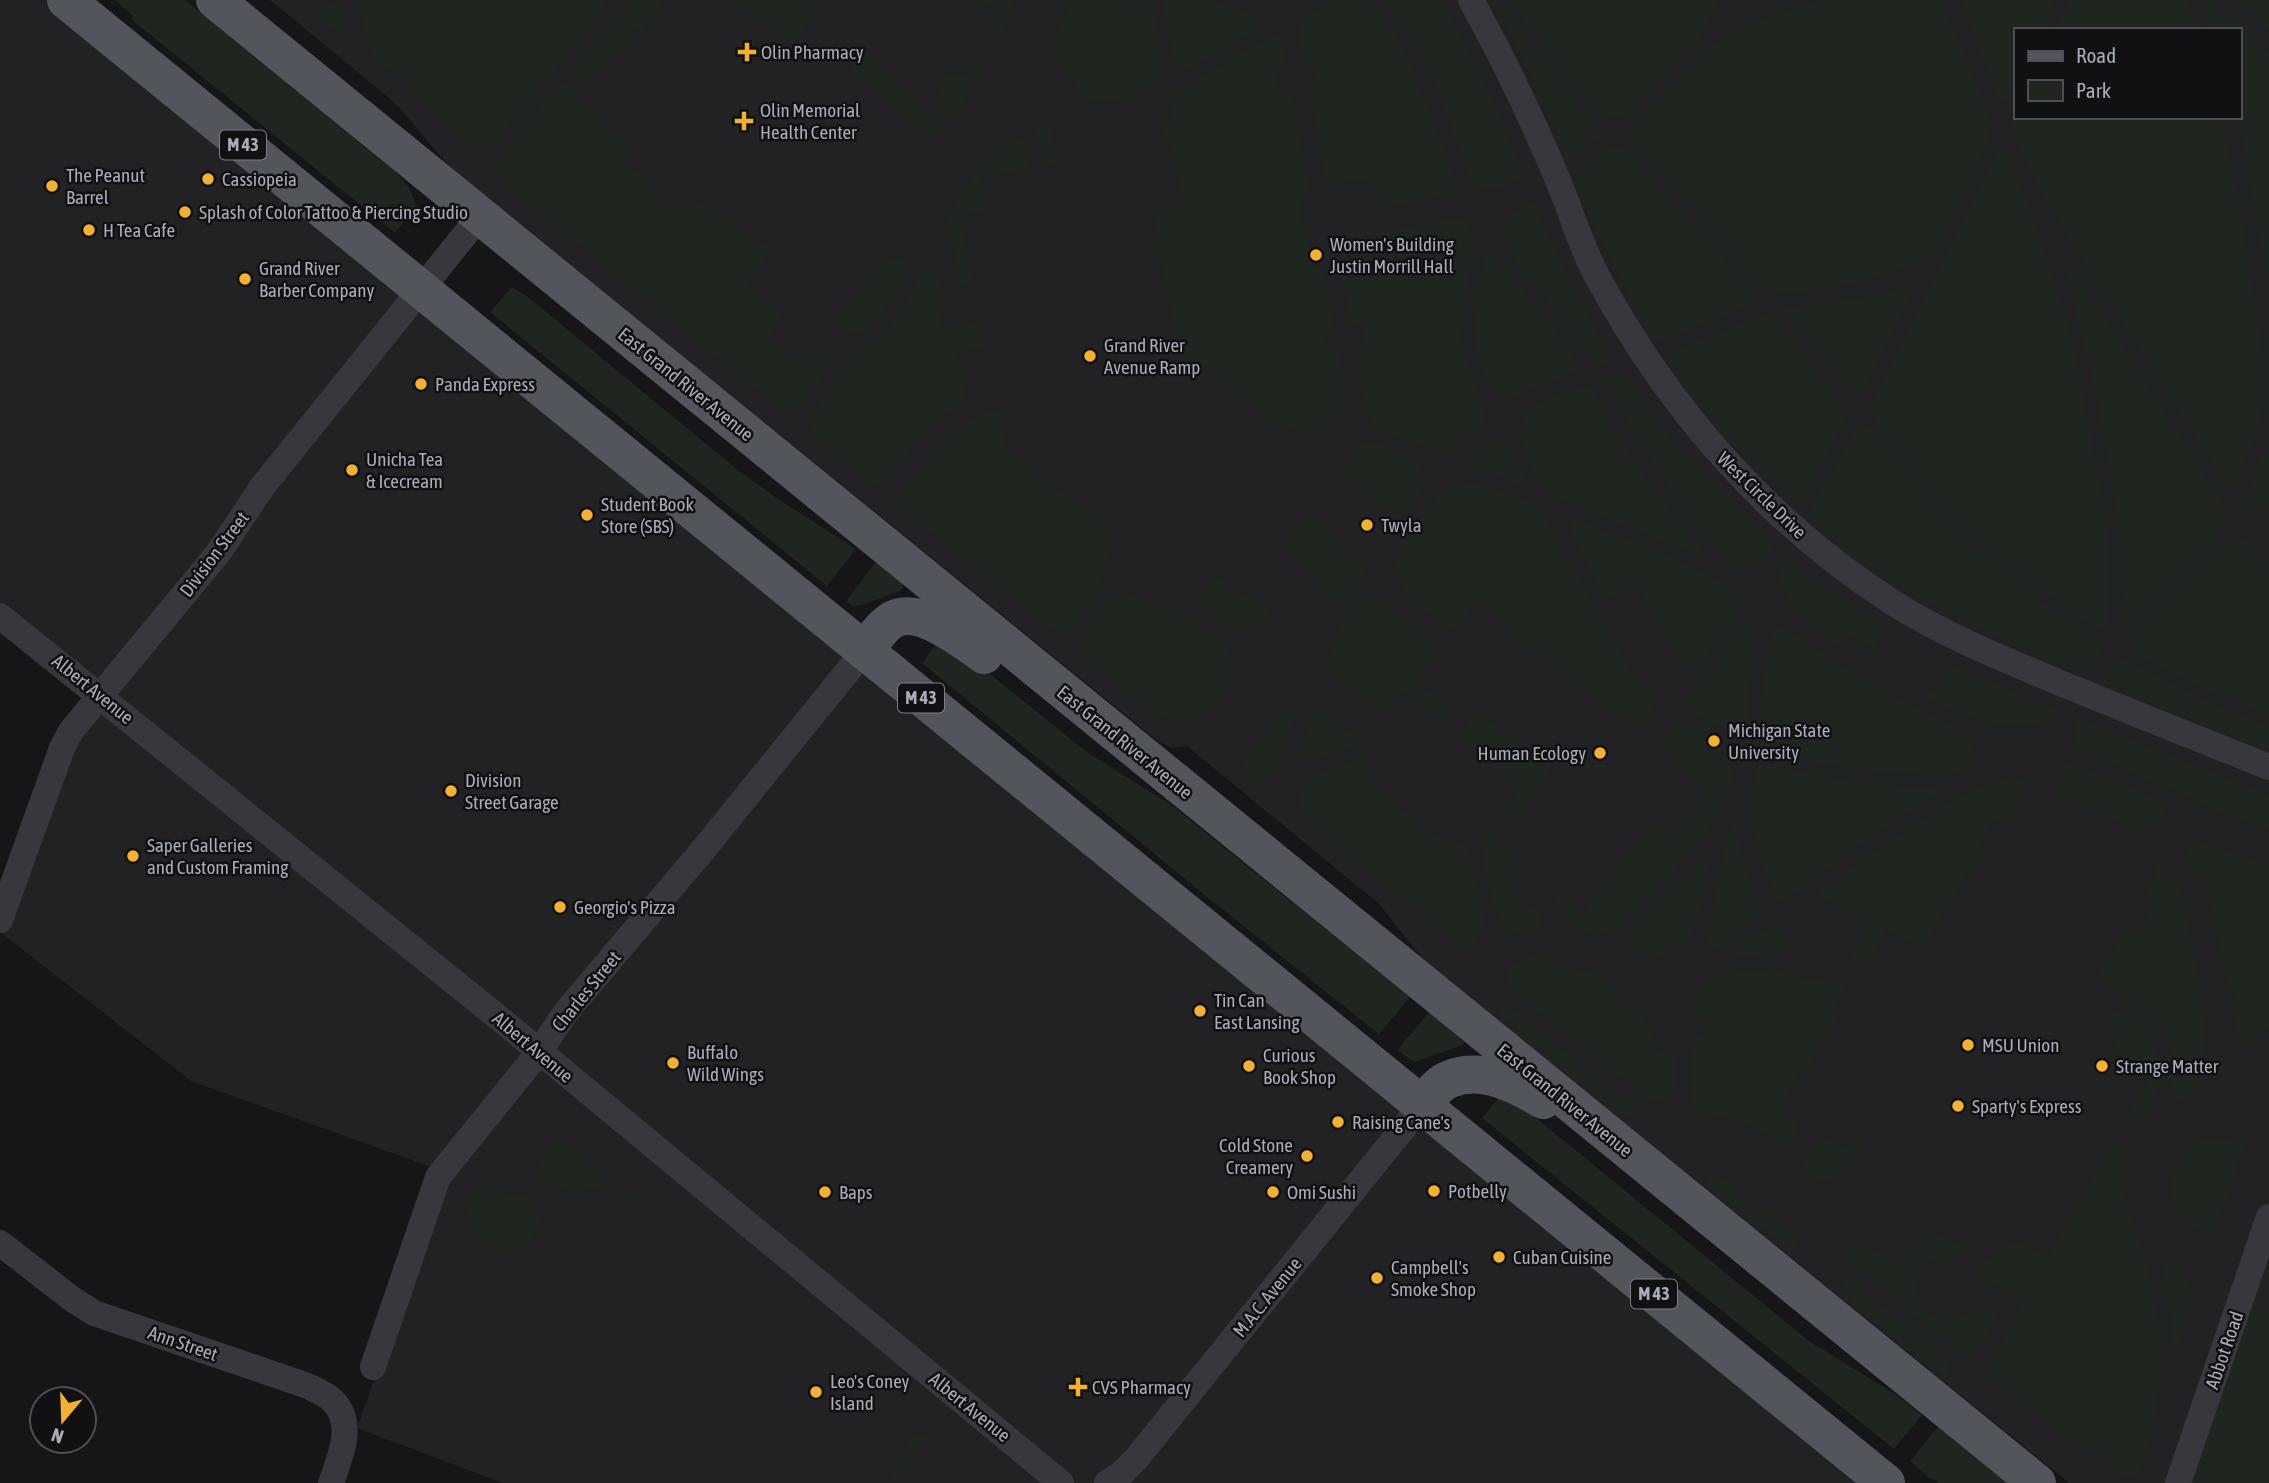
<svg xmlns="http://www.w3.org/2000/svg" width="2269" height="1483" viewBox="0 0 2269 1483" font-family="'Asap Condensed',sans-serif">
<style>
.built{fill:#222225;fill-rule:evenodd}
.green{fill:#1e261f}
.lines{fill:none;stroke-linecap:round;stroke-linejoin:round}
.street{stroke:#37383d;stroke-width:26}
.primary{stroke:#53555c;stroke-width:38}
.poi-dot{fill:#f2b134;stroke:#111113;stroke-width:2.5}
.labels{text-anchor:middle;stroke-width:5;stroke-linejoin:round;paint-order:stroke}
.shield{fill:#111113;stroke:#7b7e86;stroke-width:2}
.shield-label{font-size:18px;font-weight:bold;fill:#a8adb8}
.poi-label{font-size:19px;fill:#a8adb8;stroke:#111113;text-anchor:start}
.street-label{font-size:19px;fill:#a8adb8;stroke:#111113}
</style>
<rect width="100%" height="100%" fill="#161618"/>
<!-- built -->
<path class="built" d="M0 0H52L1875 1483H503L357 1428 448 1173 191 1081 0 932 89 681 0 610Z
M270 0H2269V1483H2069L1423 959 1379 904 1187 746 1171 748 1154 738 451 168 394 102ZM2015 30H2239V117H2015Z"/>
<!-- green -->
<path class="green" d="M115 0H185L394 171 408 186 417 206 395 233 131 19 133 16Z
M361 0H608L601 14 493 143 482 148 470 143 406 87V83L411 78 398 65 390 71C368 62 365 28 359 7Z
M632 0H662L660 3 663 6 641 33 635 28 586 88 569 74Z
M730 0H806L834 23 837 34 833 40 810 22 790 47 778 38V29L761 16 752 18Z
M976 0H1015L1002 36 989 31 990 25 1000 15 996 10Z
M1071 0 1148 1 1152 7C1156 24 1162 43 1163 61 1166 102 1113 100 1085 103L1071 75 1051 51Z
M1162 0H1213L1257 16 1263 21 1258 30 1187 71 1180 72 1175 67Z
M1335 0H1366L1394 31 1406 52 1455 175 1456 189 1450 194 1379 209 1373 178 1327 185 1308 84 1316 83 1313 65 1304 66C1296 19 1293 23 1335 0Z
M1385 0H1439C1477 56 1502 116 1525 178 1505 186 1486 198 1469 179L1432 73 1415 41Z
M1491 0H1497L1531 46 1599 126 1602 133 1601 137 1567 163C1546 107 1521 53 1491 0Z
M1510 0H1718C1703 50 1660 81 1623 115L1615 118 1608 115 1596 105 1531 32Z
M1821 0H1942L1989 113 1991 129 1990 138 1942 240 1931 254 1920 263 1868 281 1832 288 1785 293H1773L1763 286 1633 143 1629 135 1632 126C1660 98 1689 62 1721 40 1750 20 1788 10 1821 0Z
M1962 0H2056L2042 30H2015V85L2006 103 2002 102 1996 95Z
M2070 0H2186L2196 30H2055Z
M2207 0H2213L2246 29 2269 54V306L2245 149 2237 117H2239V30H2213L2205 8Z
M2236 0H2269V30L2239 2Z
M332 3H336C344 10 351 26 352 36L347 40 315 18 313 14 317 9Z
M1274 34 1282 38 1287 68 1276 70 1278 89 1291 88 1311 200 1299 202 1312 268 1323 266 1335 329 1323 332 1328 351 1338 349 1345 384 1344 393 1334 412 1310 441 1293 428 1290 432 1177 344 1152 211 1184 205 1171 140 1165 141 1161 123V120L1172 118 1168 97Z
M860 51 941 125V130L934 140 848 68 855 59 853 57 856 52Z
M968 62H974L979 65C979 85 965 101 954 117L951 118 937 104V94L947 74 952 76 967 74 966 66Z
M563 81 580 95 577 99 633 144 621 159 689 214 701 200 758 246 762 241 773 250 746 284 781 312V321L768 338 800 366 813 351H826L837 359 794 414H786L510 188C504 180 501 172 503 162 508 139 547 100 563 81Z
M2015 109V117H2221L2240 203 2264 361V403L2259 426 2235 487 2229 486 2223 480 2081 258 2041 192 2012 131 2011 121Z
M1050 124 1059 162 1042 166 1036 130 1039 126Z
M1016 136 1024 142 1030 168 981 178 987 211 961 216 974 284 961 287 949 225V214L980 165 990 154 1012 137Z
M1616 147 1626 150 1756 295V301L1751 305 1656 343 1636 313 1572 180 1607 149Z
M1998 150 2005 152 2028 199 2061 299 2078 365 2104 502 2109 546V619L2107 627 2102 630H2099C2027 584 1967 526 1911 462 1897 446 1881 430 1870 412V408Z
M1534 201C1557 256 1582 308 1613 359L1598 367 1595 365 1581 342 1517 263 1504 243 1502 231 1504 223 1512 213Z
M1461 217 1468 221C1480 260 1460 298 1462 337 1464 363 1491 403 1482 424 1465 465 1430 450 1400 438 1391 435 1377 431 1372 424 1363 411 1358 362 1355 345L1364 344 1363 325 1351 326 1342 272 1389 264 1383 232Z
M1491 252 1516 280 1567 345 1575 355 1570 358 1574 365 1579 362 1581 367 1578 372 1515 397 1493 389 1484 372 1477 352 1476 316 1484 257 1486 254Z
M910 258C901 282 883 325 857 335L835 322 883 264 892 259Z
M2065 261H2069L2219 497C2222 503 2227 511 2226 518 2221 544 2150 607 2129 627L2124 629 2120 624 2122 595 2120 530 2098 406 2064 264Z
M925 264C936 268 940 279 944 290L935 292 942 330 981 323 986 347 958 353 966 396 964 404C949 412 935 420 923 432 906 449 898 477 874 485L818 441C811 432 807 427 810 416L846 369 863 350 886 330 902 309Z
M1908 286 1913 287V290L1859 399 1780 308C1823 303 1867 301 1908 286Z
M512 287 528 297 739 471 781 501 856 549 827 586 490 312Z
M1769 312 1850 412 1799 507C1745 464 1703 410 1662 355Z
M1621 373C1667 435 1716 495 1776 546 1769 555 1761 569 1747 568 1709 565 1625 417 1605 382L1606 377Z
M1584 386 1592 387 1630 455 1662 499 1702 549 1703 554 1698 555 1567 502C1560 498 1550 495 1544 489 1539 484 1536 476 1533 470 1524 451 1512 429 1530 411 1544 398 1567 393 1584 386Z
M998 409 1006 449 1114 533 1102 548 1111 556 1103 571 1102 582 1107 591 1092 604 1063 637 893 502C932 469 943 424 998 409Z
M1858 424H1864L1872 428 1924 492 1978 548 2024 587 2099 645C2102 656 2092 667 2086 676 2019 648 1954 621 1892 582 1862 563 1834 539 1806 517Z
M1501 439 1506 442 1525 479 1523 486 1476 470 1472 465 1474 458 1491 440Z
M1365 441C1382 442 1409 451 1419 466 1428 480 1419 515 1397 512 1382 509 1356 483 1343 474L1346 469 1343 466 1360 444Z
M2267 453 2269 454V504L2256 514H2249L2245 510 2244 504 2260 457Z
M1460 481C1477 481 1528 499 1540 510 1543 513 1545 516 1547 519L1637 683 1657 703 1635 729V724L1625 716 1621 717 1517 634 1519 631 1480 600 1453 631C1424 609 1380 586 1403 544 1407 534 1416 526 1422 518 1433 504 1442 486 1460 481Z
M1309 514 1340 538 1336 546 1354 560 1358 556 1368 563C1363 584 1351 598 1330 604 1325 577 1305 563 1284 547Z
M1573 519 1643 545 1693 567 1744 596 1746 608 1699 665C1694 666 1693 667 1688 665 1674 657 1646 599 1636 583L1614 595 1608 596 1598 586 1569 528 1570 523Z
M2244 539 2251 543 2269 568V716C2222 697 2176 679 2133 652L2131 647 2138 636 2229 545Z
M1786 556 1820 583 1885 627 1874 649 1847 633 1839 646C1818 632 1777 601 1780 572 1781 566 1784 561 1786 556Z
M876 562 902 583 903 588 900 591C892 593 860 607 856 606 852 606 849 603 846 601Z
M1217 577 1244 598 1249 591 1267 609 1272 620C1238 631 1222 630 1195 605Z
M1134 593 1158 610 1172 606C1183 615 1221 640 1228 650 1233 657 1234 668 1231 676 1226 689 1199 720 1186 722 1176 724 1168 719 1160 716L1080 652 1077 647C1088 627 1112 596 1134 593Z
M1371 598 1381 602 1439 648 1414 680 1453 711 1443 724 1401 691 1388 706 1375 707 1326 667C1335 645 1343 602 1371 598Z
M1751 622 1755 626 1747 721 1740 736H1735L1687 710 1683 706 1684 700 1746 624Z
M1779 627 1786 628 1841 666 1965 733 1973 743 1975 755 1972 764 1964 771 1951 776 1881 772 1812 763 1762 750 1755 741 1770 638Z
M940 640 960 650 1088 753 1171 805 1410 997 1379 1034 1207 897 922 663Z
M2118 658H2124L2205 700 2269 727V750L2100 682 2111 663Z
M1951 664 2062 712C2028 744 1963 715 1927 698L1926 692H1936Z
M1297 702C1293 723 1285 782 1256 778L1242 765 1246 758 1282 710Z
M1317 705 1358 739 1362 745 1314 760 1306 761 1301 758 1309 725Z
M1477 711 1552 772 1513 820 1503 812 1521 788 1457 737Z
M2079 718 2269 795V830L2227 815 2083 751C2073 740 2070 731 2079 718Z
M1685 721 1721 741 1734 753C1738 764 1734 773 1731 784 1717 832 1679 866 1644 900 1632 912 1616 934 1597 935 1574 936 1566 915 1555 899L1557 896 1549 889 1551 887 1574 906 1576 915 1579 920 1587 916V905L1654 822 1672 837 1710 790 1676 762V757L1666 749H1662L1663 742 1680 722Z
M1362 759 1369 761 1359 775 1454 850 1461 841 1470 853 1485 921 1484 931 1472 946 1463 947 1311 824C1274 778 1328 769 1362 759Z
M2062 761 2099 773 2158 800 2163 805C2168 830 2141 837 2122 829L2124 825 2074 797 2072 801C2059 793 2045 773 2062 761Z
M1761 763 1840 780 1942 790 1884 828 1786 900 1780 901 1776 899C1761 864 1747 827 1753 788 1754 779 1754 770 1761 763Z
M2005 777 2017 778 2025 782 2026 789 2025 796 2021 794 2004 824 1998 821 1993 823 1981 844 1983 850 1988 853 1975 877 1967 873 1923 950 1887 929 1864 970 1859 967 1857 970 1847 965 1869 925 1820 897 1819 894 1821 889 1951 801Z
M1733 821H1736C1738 838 1741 855 1747 871 1753 886 1767 899 1761 917L1717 948H1711L1709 944 1708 939 1727 834Z
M1488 830 1498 838 1496 841 1525 865 1506 889 1532 910 1534 908C1548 919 1543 928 1529 936L1510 932 1502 927 1486 882 1481 840Z
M2191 840 2269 866V1027L2250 1047 2241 1037 2233 1021 2239 1006 2228 984 2205 879 2192 871 2187 847Z
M1702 863H1707L1708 867C1702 900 1701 957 1655 955 1643 955 1634 951 1628 940L1630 934Z
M2163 863 2174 869C2183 893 2187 917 2192 942 2199 980 2206 1016 2205 1055 2205 1062 2206 1070 2204 1076 2199 1089 2186 1102 2173 1103L2168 1098C2169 1089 2173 1080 2173 1071 2174 1034 2151 1015 2122 998L2123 995 2096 979 2124 930 2130 934 2138 932 2150 911 2148 903 2142 900 2157 873 2153 870 2157 865Z
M1769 927C1779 927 1783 930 1788 938L1786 947 1780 951 1739 958 1733 956 1735 950Z
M1539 953H1556L1554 966 1593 973 1626 994 1650 1025 1657 1052 1672 1048C1685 1066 1677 1113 1646 1098L1510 989C1506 979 1506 974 1511 965Z
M1795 969 1796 977 1817 979 1826 983 1829 977 1847 988 1833 1012 1839 1015 1806 1073 1801 1070 1778 1110 1800 1124 1796 1130 1798 1131 1789 1148C1771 1138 1753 1126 1734 1119 1720 1114 1702 1116 1690 1109L1689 1106 1694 1037 1706 1036V1018L1695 1017C1696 1006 1695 993 1703 985 1721 968 1771 971 1795 969Z
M1503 1004H1507L1632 1106 1633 1115 1628 1117 1623 1116 1500 1015 1499 1007Z
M2115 1009C2127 1017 2142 1025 2151 1037 2169 1060 2161 1107 2137 1123L2134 1121 2135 1118 2128 1115 2150 1077 2109 1053 2119 1036 2105 1027Z
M1430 1011 1464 1042 1463 1045 1414 1062 1397 1050Z
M1502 1094 1519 1104 1809 1341 1895 1394 1922 1415 1894 1449 1482 1118Z
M1822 1137 1846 1150 1854 1137 1863 1143C1854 1158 1838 1185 1816 1180 1811 1179 1805 1174 1800 1171L1817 1141 1819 1142Z
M559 1138 610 1179 601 1188C594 1188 589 1187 583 1187 563 1186 554 1191 537 1178L538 1165Z
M2224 1139 2243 1143 2245 1146 2214 1235C2177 1224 2158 1198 2178 1161 2183 1153 2193 1142 2202 1140 2209 1138 2217 1139 2224 1139Z
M2114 1141 2122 1145 2119 1154 2122 1155C2118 1196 2132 1216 2144 1253 2162 1309 2167 1381 2150 1438 2146 1451 2144 1468 2134 1477L2122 1476 2110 1466 2112 1462 2089 1442 2082 1449 1992 1378 1988 1370 1989 1364C2000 1345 2017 1325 2019 1302 2007 1289 1986 1284 1976 1268L1982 1257 1990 1262 1998 1249 2003 1251 2009 1242 2015 1246 2018 1241 2047 1258Z
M1717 1173 1797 1237 1798 1243 1791 1251 1705 1183 1712 1174Z
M488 1180C498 1194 508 1197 525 1194 554 1222 535 1241 507 1257L503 1256C493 1248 479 1241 473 1231 463 1213 468 1186 488 1180Z
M623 1189 677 1234 673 1240 618 1195Z
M1930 1228 1963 1247 1958 1256C1904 1246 1904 1326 1954 1319 1965 1318 1974 1310 1979 1300L1994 1312 1997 1318 1973 1357H1965L1841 1256C1858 1235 1883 1257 1901 1267L1913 1247 1924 1238Z
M2161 1256C2182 1271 2193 1278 2192 1305L2187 1304 2183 1313 2188 1315 2177 1351 2173 1349 2168 1301Z
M1840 1271 1947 1358 1951 1369 1947 1380 1851 1302 1842 1284Z
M2248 1306 2269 1313V1483H2189Z
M1938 1427 2008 1483H1937L1938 1480 1929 1478 1910 1461Z
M921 1432 931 1440C913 1449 904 1462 896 1481L888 1478 898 1457 910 1444 906 1439Z"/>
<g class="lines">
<!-- street -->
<path class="street" d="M1471 0C1503 58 1532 118 1557 178 1571 210 1580 245 1597 276 1668 408 1768 523 1895 604 1946 636 2003 659 2058 682 2128 711 2199 739 2269 767
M0 616 505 1023 1061 1483
M0 920 62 748 71 731 219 552 262 487 480 216
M0 1243 72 1299 94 1313 308 1386C315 1390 326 1394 332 1400 356 1423 340 1457 331 1483
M373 1367 438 1177 539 1052 566 1012 703 850 864 651
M1107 1483 1121 1474 1136 1459 1422 1105
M2178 1483 2269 1217"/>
<!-- primary -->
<path class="primary" d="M66 0 1886 1483
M215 0 2037 1483
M864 651C873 641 882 625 894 619 920 606 965 641 984 655
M1422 1105C1430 1096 1438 1083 1450 1079 1481 1066 1516 1084 1543 1100"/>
</g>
<!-- markers -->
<g class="poi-dot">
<path d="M743.5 41.5h7v7h7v7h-7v7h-7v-7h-7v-7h7z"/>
<path d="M740.5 110.5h7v7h7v7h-7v7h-7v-7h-7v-7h7z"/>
<circle cx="208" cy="179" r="7"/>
<circle cx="52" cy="186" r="7"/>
<circle cx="185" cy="212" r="7"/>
<circle cx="89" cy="230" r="7"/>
<circle cx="1316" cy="255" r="7"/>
<circle cx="245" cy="279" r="7"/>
<circle cx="1090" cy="356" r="7"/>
<circle cx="421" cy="384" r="7"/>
<circle cx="352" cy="470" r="7"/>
<circle cx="587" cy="515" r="7"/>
<circle cx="1367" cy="525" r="7"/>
<circle cx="1714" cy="741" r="7"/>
<circle cx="1600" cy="753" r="7"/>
<circle cx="451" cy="791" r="7"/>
<circle cx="133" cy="856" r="7"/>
<circle cx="560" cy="907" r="7"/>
<circle cx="1200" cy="1011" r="7"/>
<circle cx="1968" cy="1045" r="7"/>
<circle cx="673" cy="1063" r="7"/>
<circle cx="1249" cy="1066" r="7"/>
<circle cx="2102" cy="1066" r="7"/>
<circle cx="1958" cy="1106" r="7"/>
<circle cx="1338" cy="1122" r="7"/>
<circle cx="1307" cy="1156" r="7"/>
<circle cx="1434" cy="1191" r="7"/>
<circle cx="825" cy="1192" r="7"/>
<circle cx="1273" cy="1192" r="7"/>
<circle cx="1499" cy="1257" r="7"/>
<circle cx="1377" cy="1278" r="7"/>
<path d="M1074.5 1376.5h7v7h7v7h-7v7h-7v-7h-7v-7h7z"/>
<circle cx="816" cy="1392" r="7"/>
</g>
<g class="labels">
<!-- shield labels -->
<g class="shield">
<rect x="220" y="130.5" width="46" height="29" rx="5"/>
<rect x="898" y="683.5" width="46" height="29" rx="5"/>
<rect x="1631" y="1279.5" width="46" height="29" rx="5"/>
</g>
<g class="shield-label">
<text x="243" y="151">M 43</text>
<text x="921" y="704">M 43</text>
<text x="1654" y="1300">M 43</text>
</g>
<!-- poi labels -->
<g class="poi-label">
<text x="761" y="59">Olin Pharmacy</text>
<text x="760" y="117">Olin Memorial<tspan x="760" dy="22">Health Center</tspan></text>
<text x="66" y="182">The Peanut<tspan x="66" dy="22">Barrel</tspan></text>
<text x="222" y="186">Cassiopeia</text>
<text x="199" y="219">Splash of Color Tattoo &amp; Piercing Studio</text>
<text x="103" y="237">H Tea Cafe</text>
<text x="1330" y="251">Women's Building<tspan x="1330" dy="22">Justin Morrill Hall</tspan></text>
<text x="259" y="275">Grand River<tspan x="259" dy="22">Barber Company</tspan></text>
<text x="1104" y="352">Grand River<tspan x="1104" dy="22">Avenue Ramp</tspan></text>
<text x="435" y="391">Panda Express</text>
<text x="366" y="466">Unicha Tea<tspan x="366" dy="22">&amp; Icecream</tspan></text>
<text x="601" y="511">Student Book<tspan x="601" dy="22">Store (SBS)</tspan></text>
<text x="1381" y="532">Twyla</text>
<text x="1728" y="737">Michigan State<tspan x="1728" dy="22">University</tspan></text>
<text x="1586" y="760" text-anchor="end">Human Ecology</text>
<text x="465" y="787">Division<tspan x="465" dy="22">Street Garage</tspan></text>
<text x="147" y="852">Saper Galleries<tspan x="147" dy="22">and Custom Framing</tspan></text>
<text x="574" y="914">Georgio's Pizza</text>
<text x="1214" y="1007">Tin Can<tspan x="1214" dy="22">East Lansing</tspan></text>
<text x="1982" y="1052">MSU Union</text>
<text x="687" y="1059">Buffalo<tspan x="687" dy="22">Wild Wings</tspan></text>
<text x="1263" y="1062">Curious<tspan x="1263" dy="22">Book Shop</tspan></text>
<text x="2116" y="1073">Strange Matter</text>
<text x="1972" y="1113">Sparty's Express</text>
<text x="1352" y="1129">Raising Cane's</text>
<text x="1293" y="1152" text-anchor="end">Cold Stone<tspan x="1293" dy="22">Creamery</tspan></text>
<text x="1448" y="1198">Potbelly</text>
<text x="839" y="1199">Baps</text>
<text x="1287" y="1199">Omi Sushi</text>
<text x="1513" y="1264">Cuban Cuisine</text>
<text x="1391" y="1274">Campbell's<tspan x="1391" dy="22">Smoke Shop</tspan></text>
<text x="830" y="1388">Leo's Coney<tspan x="830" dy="22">Island</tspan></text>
<text x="1092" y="1394">CVS Pharmacy</text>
</g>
<!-- street labels -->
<g class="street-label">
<text transform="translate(686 384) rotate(39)" y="7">East Grand River Avenue</text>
<text transform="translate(1762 495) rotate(44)" y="7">West Circle Drive</text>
<text transform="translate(214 554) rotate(-53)" y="7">Division Street</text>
<text transform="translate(93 689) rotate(39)" y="7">Albert Avenue</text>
<text transform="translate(1125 742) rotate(39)" y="7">East Grand River Avenue</text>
<text transform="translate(586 991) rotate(-51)" y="7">Charles Street</text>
<text transform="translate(533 1047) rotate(40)" y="7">Albert Avenue</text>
<text transform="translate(1565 1100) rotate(39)" y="7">East Grand River Avenue</text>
<text transform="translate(1267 1297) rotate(-51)" y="7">M.A.C. Avenue</text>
<text transform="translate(183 1343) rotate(19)" y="7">Ann Street</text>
<text transform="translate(2224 1350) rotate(-71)" y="7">Abbot Road</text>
<text transform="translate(970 1407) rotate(39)" y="7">Albert Avenue</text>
</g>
</g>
<!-- legend -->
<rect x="2014" y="28" width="228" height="91" fill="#111113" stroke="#4d4f55" stroke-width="2"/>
<rect x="2028" y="51" width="35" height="10" fill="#53555c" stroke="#4d4f55" stroke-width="2"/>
<text x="2076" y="63" font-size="21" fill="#a8adb8">Road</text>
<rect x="2028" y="80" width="35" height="21" fill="#1e261f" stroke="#4d4f55" stroke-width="2"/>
<text x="2076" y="98" font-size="21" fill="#a8adb8">Park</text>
<!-- north arrow -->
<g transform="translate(63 1420) rotate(199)"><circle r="33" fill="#111113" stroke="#4d4f55" stroke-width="2"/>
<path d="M0-5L12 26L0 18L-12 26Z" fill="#f2b134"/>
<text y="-10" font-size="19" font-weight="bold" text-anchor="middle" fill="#a8adb8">N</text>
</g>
</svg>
